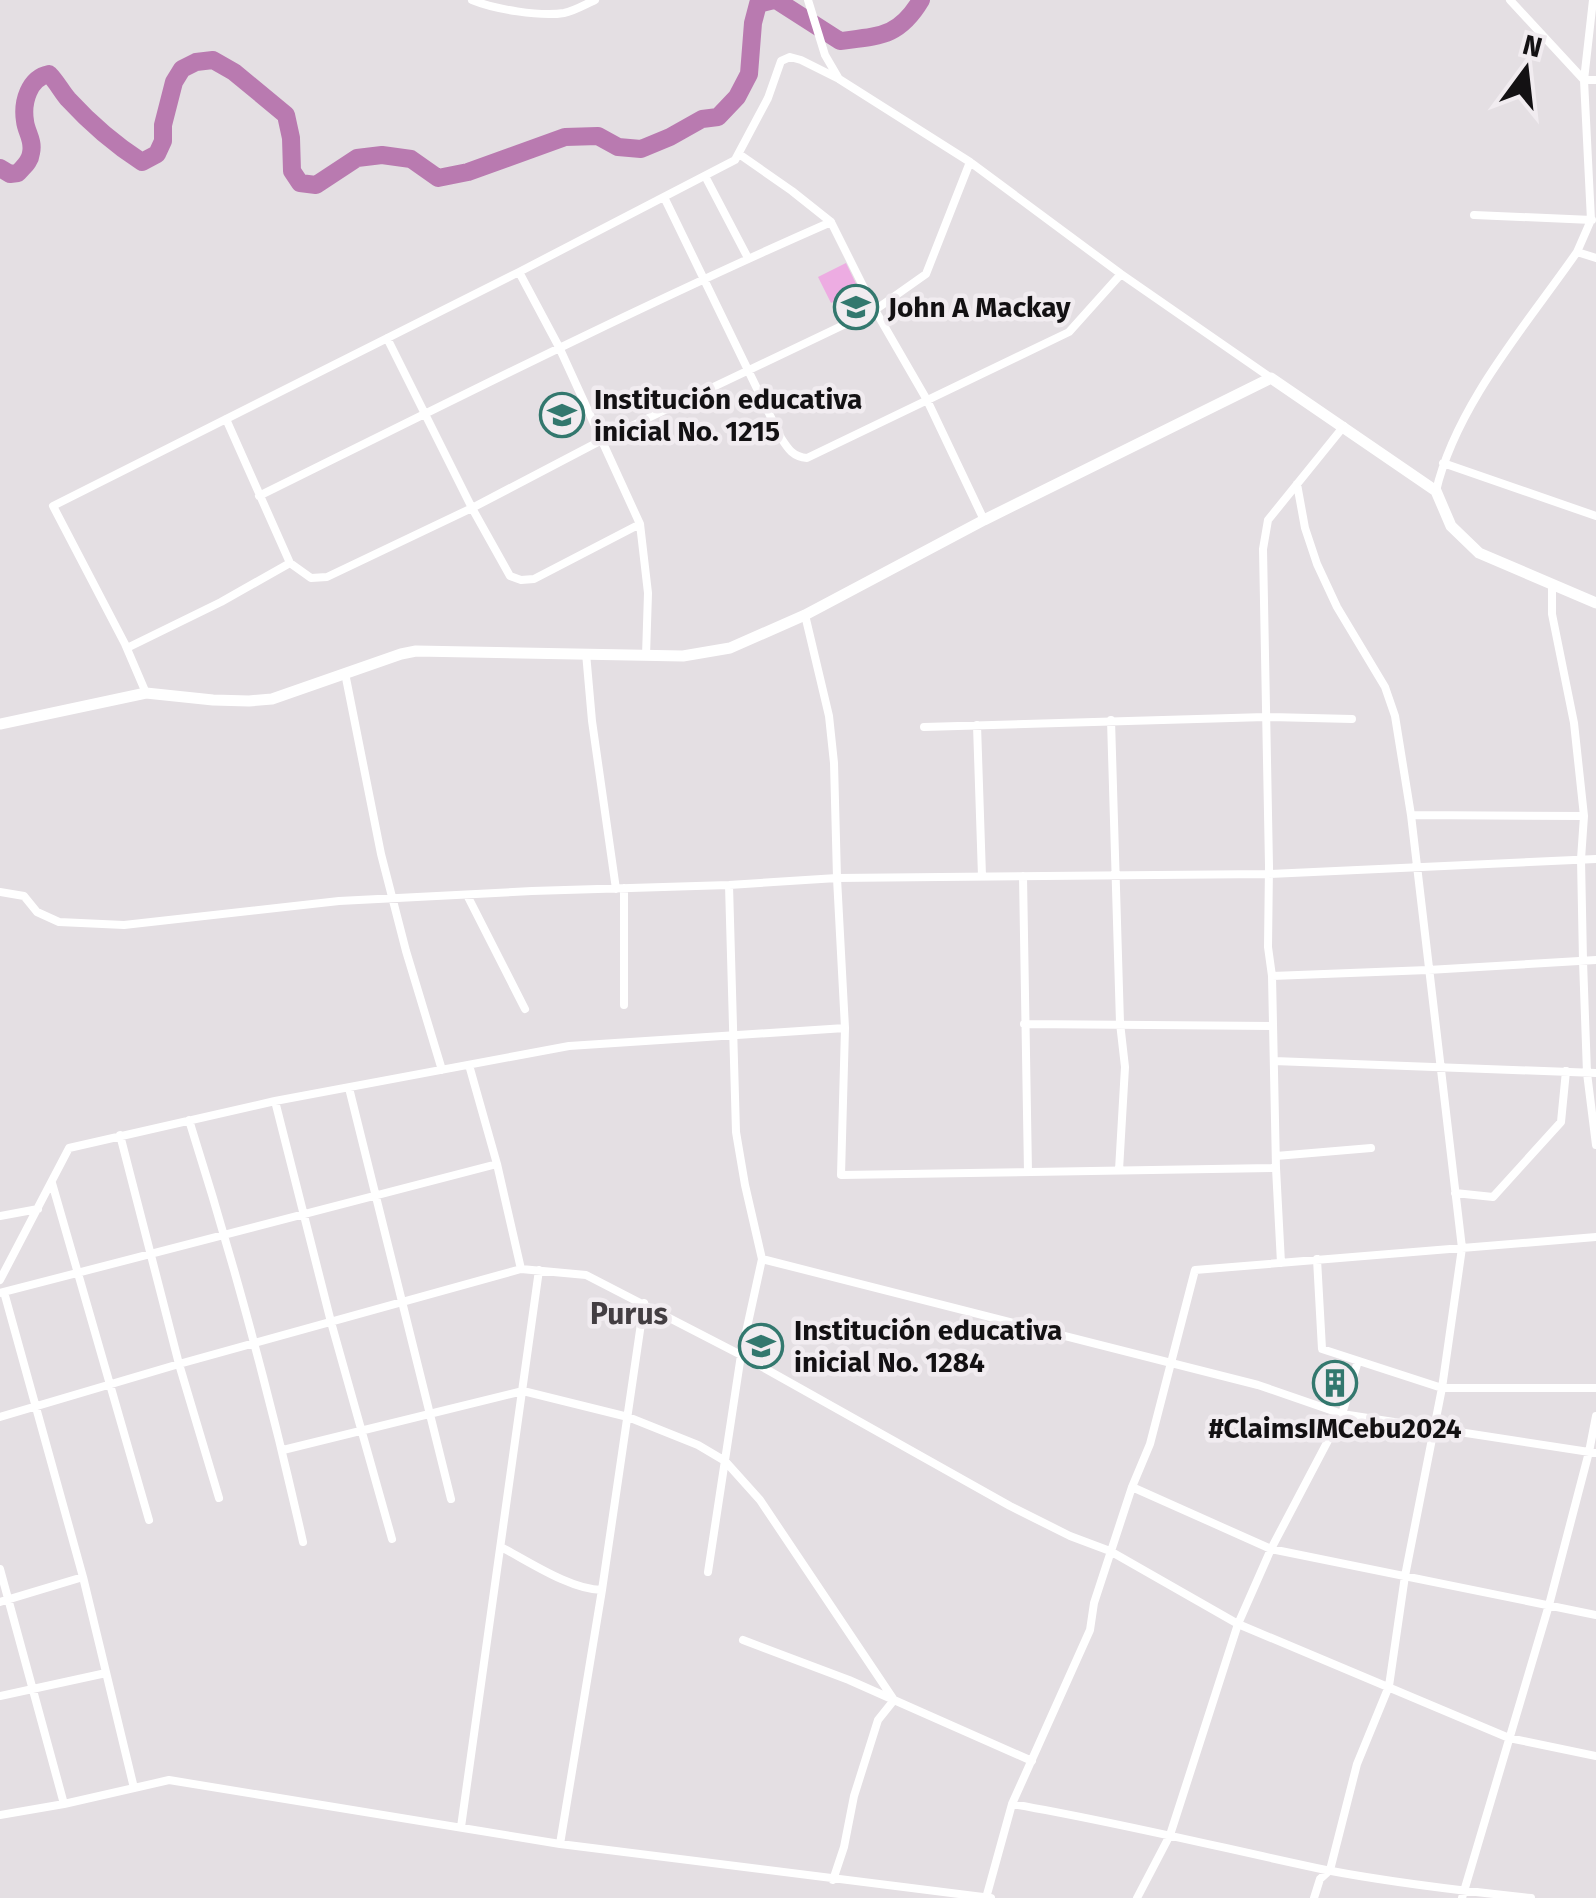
<svg xmlns="http://www.w3.org/2000/svg" width="1596" height="1898" viewBox="0 0 1596 1898" font-family="'Fira Sans',sans-serif">
<style>
.green{fill:#edace2}
.lines{fill:none;stroke-linecap:round;stroke-linejoin:round}
.river{stroke:#b97ab0;stroke-width:18}
.street{stroke:#fff;stroke-width:8}
.secondary{stroke:#fff;stroke-width:11}
.labels{text-anchor:middle;stroke-width:9;stroke-linejoin:round;paint-order:stroke}
.poi-label{font-size:28px;font-weight:bold;fill:#131113;stroke:#f1ecf0;text-anchor:start}
.neighbourhood-label{font-size:30px;font-weight:bold;fill:#433e42;stroke:#f1ecf0}
</style>
<rect width="100%" height="100%" fill="#e4dfe3"/>
<!-- green -->
<path class="green" d="M846 263 859 290 831 303 818 277Z"/>
<g class="lines">
<!-- river -->
<path class="river" d="M776 0 840 41C880 36 899 37 921 0
M0 168 10 174 18 173C24 166 30 162 31 153 34 140 26 132 25 121 22 102 29 78 49 74 57 82 61 91 68 99 90 123 114 144 142 162L157 154 163 141V125L174 82 182 69 196 62 213 60 234 72 286 115 291 138 292 171 300 183 316 185 357 158 382 155 411 159 438 178 468 172 565 137 598 136 618 147 641 149 670 137 702 119 718 117 737 97 749 74 753 23 758 4 774 0"/>
<!-- street -->
<path class="street" d="M472 0C494 9 540 17 564 13 574 11 586 4 595 0
M808 0 825 55 839 79
M1510 0 1584 80H1596
M739 154 792 191 831 222
M705 176 748 258
M664 197 781 438C788 449 793 457 807 458L1069 332 1121 274
M1474 215 1592 220
M1577 252 1591 220 1584 80 1593 0
M519 272 559 347 640 524 648 593 646 656
M387 338 472 508 510 576 521 580 534 579 640 524
M226 419 290 563
M1443 463 1596 516
M1297 484 1305 528 1317 564 1337 607 1385 687 1395 716 1411 815 1462 1248 1442 1388 1405 1576 1389 1686 1357 1764 1330 1870 1320 1879 1314 1898
M1436 491C1456 405 1527 324 1577 252L1596 258
M259 496C449 402 637 307 831 222L875 310 927 400 984 520
M1552 584V614L1574 723 1584 816 1581 859 1583 961 1587 1073 1596 1145
M127 648 221 602 290 563 311 578 327 577 472 508 602 440 875 310 926 274 970 162
M586 653 592 721 616 889
M345 673 381 854 406 951 442 1070
M146 693 125 644 53 506 519 272 735 160 768 98 781 61 790 57 801 60 839 79 970 162 1121 274 1271 378
M1111 720 1120 1023 1125 1067 1119 1170
M977 725 982 876
M924 727 1266 717 1352 719
M1411 815 1584 816
M1023 876 1028 1172
M624 888V1005
M0 892 24 896 37 912 59 922 124 925 339 901 532 891 729 885 837 878 1268 874 1596 859
M467 895 525 1009
M1272 976 1428 970 1596 960
M1024 1024 1273 1026
M845 1028 841 1175 1276 1168
M1274 1061 1596 1073
M469 1065 497 1164 521 1269
M349 1088 451 1499
M275 1101 331 1322 392 1539
M189 1120C233 1259 271 1399 303 1542
M120 1135 179 1364 219 1498
M1276 1156 1371 1148
M52 1183 149 1520
M1455 1193 1493 1197 1561 1122 1566 1071
M0 1216 38 1209
M762 1259 1258 1385 1342 1414 1596 1453
M1317 1259 1322 1349 1442 1388H1596
M1281 1263 1276 1168 1272 976 1268 947 1269 866 1263 549 1268 520 1344 426
M0 1280 69 1148 275 1101 569 1046 845 1028 837 878 834 763 829 716 805 615
M4 1292 83 1577 134 1788
M0 1293 497 1164
M0 1417 179 1364 521 1269 586 1275 741 1355 1010 1506 1070 1536 1110 1551 1238 1624 1509 1738 1596 1756
M283 1450 523 1391 628 1417 698 1445 725 1461 760 1500 894 1700 1032 1761
M1132 1487 1271 1549 1596 1615
M501 1547C528 1561 571 1590 602 1590
M0 1569 64 1804
M708 1572 741 1355 762 1259 745 1185 736 1132 729 885
M0 1602 83 1577
M743 1640 849 1680 894 1700 878 1720 854 1796 844 1847 833 1880
M0 1696 106 1673
M1012 1804C1118 1822 1222 1848 1326 1870 1394 1883 1463 1891 1531 1898
M0 1815 64 1804 169 1780 560 1844 991 1898
M461 1827 539 1270
M560 1844 602 1590 644 1303
M986 1898 1012 1804 1090 1630 1094 1603 1132 1487 1150 1444 1195 1270 1596 1237
M1137 1898 1170 1835 1238 1624 1271 1549 1342 1414 1358 1361
M1462 1898 1549 1605 1589 1452 1596 1416"/>
<!-- secondary -->
<path class="secondary" d="M0 724 146 693 213 700 249 701 272 699 401 654 416 651 683 656 730 648 805 615 984 520 1271 378 1436 491 1451 526 1479 553 1596 603"/>
</g>
<!-- icons -->
<defs>
<symbol id="school-ring" viewBox="-11 -11 22 22"><circle r="9.5" fill="#f1ecf0" stroke="#33786e" stroke-width="1.5"/><path d="M0-5L7-2L0 1L-7-2ZM-4 1L0 2.5L4 1V4Q0 6-4 4Z" fill="#33786e"/></symbol>
<symbol id="building-ring" viewBox="-11 -11 22 22"><circle r="9.5" fill="#f1ecf0" stroke="#33786e" stroke-width="1.5"/><path d="M-4-6H4V6H1V3H-1V6H-4ZM-2.5-4.3h1.7v1.8h-1.7ZM.8-4.3h1.7v1.8H.8ZM-2.5-1h1.7V.8h-1.7ZM.8-1h1.7V.8H.8Z" fill="#33786e"/></symbol>
</defs>
<g fill-rule="evenodd">
<use href="#school-ring" x="831" y="282" width="50" height="50"/>
<use href="#school-ring" x="537" y="390" width="50" height="50"/>
<use href="#school-ring" x="736" y="1321" width="50" height="50"/>
<use href="#building-ring" x="1310" y="1358" width="50" height="50"/>
</g>
<g class="labels">
<!-- poi labels -->
<g class="poi-label">
<text x="888" y="317">John A Mackay</text>
<text x="594" y="409">Institución educativa<tspan x="594" dy="32">inicial No. 1215</tspan></text>
<text x="794" y="1340">Institución educativa<tspan x="794" dy="32">inicial No. 1284</tspan></text>
<text x="1335" y="1438" text-anchor="middle">#ClaimsIMCebu2024</text>
</g>
<!-- neighbourhood labels -->
<g class="neighbourhood-label">
<text x="629" y="1324">Purus</text>
</g>
</g>
<!-- north arrow -->
<g transform="translate(1526 70) rotate(15)" stroke="#f1ecf0" stroke-width="8" paint-order="stroke">
<path d="M0-8L18 38L0 25L-18 38Z" fill="#131113"/>
<text y="-15" font-size="28" font-weight="bold" text-anchor="middle" fill="#131113">N</text>
</g>
</svg>
